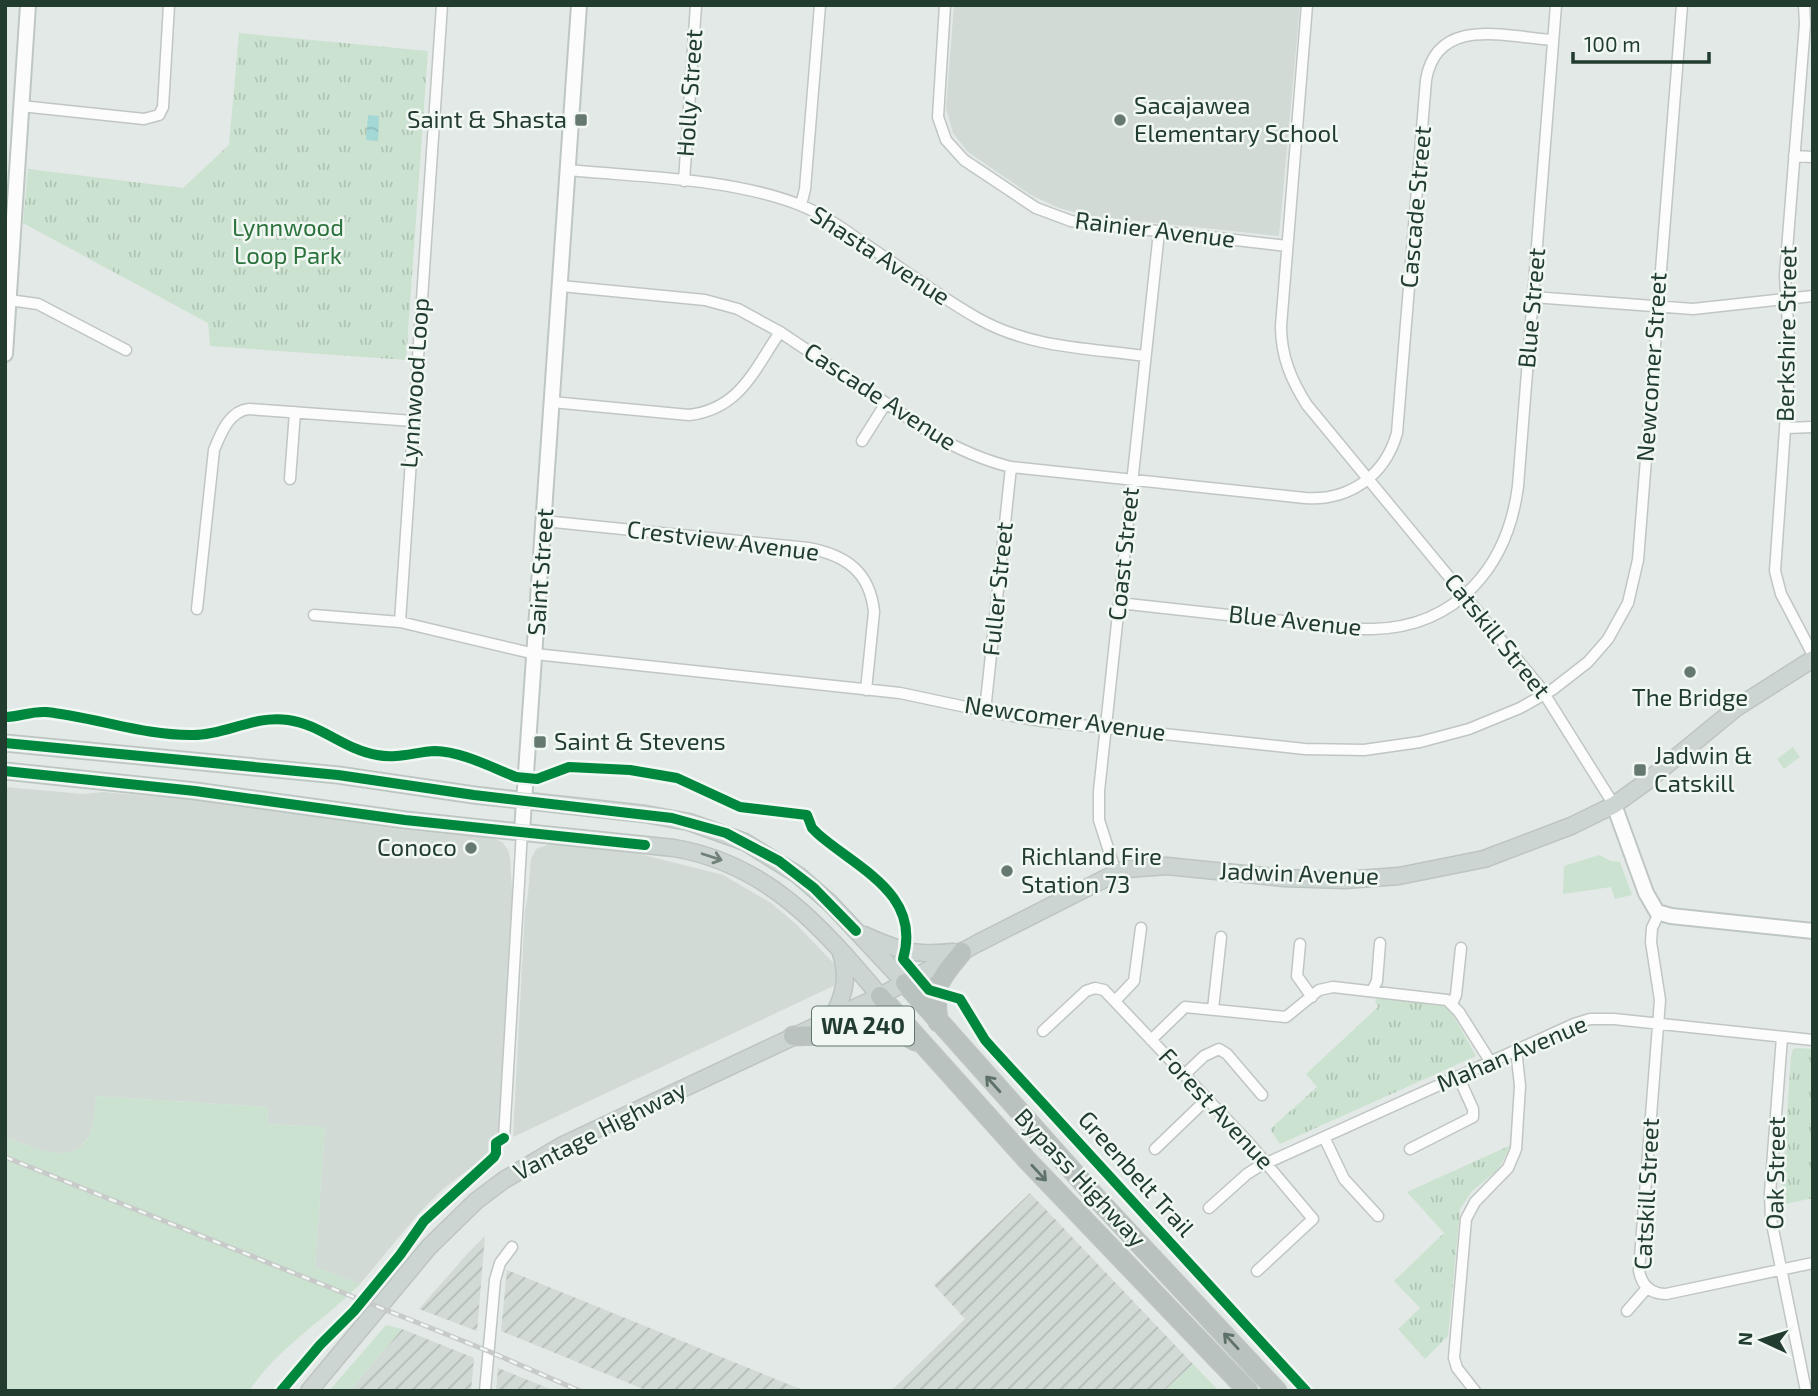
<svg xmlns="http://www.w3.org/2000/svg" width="1818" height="1396" viewBox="0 0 1818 1396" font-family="'Exo 2',sans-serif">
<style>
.built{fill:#d1dad5}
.industrial{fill:url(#industrial-furrows)}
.green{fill:#cce2d0}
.park{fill:url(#park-tufts)}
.water{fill:url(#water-waves)}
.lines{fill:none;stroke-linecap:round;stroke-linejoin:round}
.street-casing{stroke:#c0c6c3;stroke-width:13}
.secondary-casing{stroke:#bfc7c3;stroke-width:18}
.primary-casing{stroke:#bcc5c1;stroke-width:19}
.highway-casing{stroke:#bcc5c1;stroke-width:21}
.street{stroke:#fbfcfb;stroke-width:10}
.secondary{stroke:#fbfcfb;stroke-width:14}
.primary{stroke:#cdd5d2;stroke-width:16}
.highway{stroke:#bac2bf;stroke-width:18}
.rail-casing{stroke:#c7cac9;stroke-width:5}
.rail{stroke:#f1f8f4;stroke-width:2.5;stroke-dasharray:8;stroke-linecap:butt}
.cycleway-casing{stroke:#f1f8f4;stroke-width:15}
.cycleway{stroke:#00873e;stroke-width:10}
.oneway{stroke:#6f8179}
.oneway2{stroke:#5f7269}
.poi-dot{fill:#667970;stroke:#f1f8f4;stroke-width:2.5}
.labels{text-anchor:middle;stroke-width:5;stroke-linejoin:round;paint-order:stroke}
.shield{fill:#f1f8f4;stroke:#60746b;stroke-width:2}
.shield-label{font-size:23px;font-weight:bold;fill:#223c30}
.street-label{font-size:24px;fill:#223c30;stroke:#f1f8f4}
.poi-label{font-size:24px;fill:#223c30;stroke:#f1f8f4;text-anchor:start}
.park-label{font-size:24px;fill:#2c723c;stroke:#f1f8f4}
</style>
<defs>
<pattern id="industrial-furrows" width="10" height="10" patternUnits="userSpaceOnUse" patternTransform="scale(1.75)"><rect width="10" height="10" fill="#d1dad5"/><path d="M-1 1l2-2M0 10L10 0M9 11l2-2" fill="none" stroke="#b3bcb7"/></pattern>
<pattern id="park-tufts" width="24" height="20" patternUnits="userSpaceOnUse" patternTransform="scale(1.75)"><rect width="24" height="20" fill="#cce2d0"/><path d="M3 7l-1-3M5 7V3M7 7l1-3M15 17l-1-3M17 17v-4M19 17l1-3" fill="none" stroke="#afc3b3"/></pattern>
<pattern id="water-waves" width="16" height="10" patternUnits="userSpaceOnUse" patternTransform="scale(1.75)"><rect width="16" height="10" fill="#a4d8d6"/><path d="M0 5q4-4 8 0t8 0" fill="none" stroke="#8dbab8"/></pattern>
</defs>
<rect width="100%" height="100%" fill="#e3e9e6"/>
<!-- built -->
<path class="built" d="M954 5H1300L1279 236 1091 216 1059 208 1031 195 968 152 953 133 946 108Z
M5 787 83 794 103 792 204 801 404 830 493 838 502 842 508 850 510 858 513 906 499 1146 443 1189 419 1213 360 1284 315 1267 325 1127 267 1124 268 1107 96 1096 94 1124 89 1136 80 1148 66 1154H50L5 1137Z
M550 844 640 854 723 875 771 903 796 924 842 972V982L513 1137 525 910 528 894 531 859 536 849Z"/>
<!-- industrial -->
<path class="industrial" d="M1030 1193 1193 1364 1164 1391H891L965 1319 934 1285Z
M485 1236 477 1331 419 1309 468 1253Z
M507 1270 805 1391H648L501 1331Z
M402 1329 474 1358 471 1391H349Z
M498 1368 555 1391H496Z"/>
<!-- green -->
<path class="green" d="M1793 747 1800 757 1784 769 1777 759Z
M1599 855 1611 861 1620 862 1632 895 1615 899 1611 887 1563 894 1564 866Z
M96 1096 268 1107 267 1124 325 1127 315 1267 360 1284C324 1321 279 1346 249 1391H5V1137C35 1148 82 1173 93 1124 95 1115 95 1105 96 1096Z
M386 1325 402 1329 349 1391H329Z
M1193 1364 1219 1391H1164Z"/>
<!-- park -->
<path class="park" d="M239 33 428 51 406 360 210 346 208 323 23 223 28 169 183 188 229 145Z
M1378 998 1448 1006 1476 1056 1280 1144 1270 1129 1317 1087 1306 1074 1378 1007 1375 1001Z
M1799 1048 1813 1049V1198L1781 1205 1791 1056 1793 1049Z
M1511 1145 1498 1170 1472 1191 1460 1209 1448 1336 1425 1359 1398 1329 1420 1308 1394 1281 1444 1233 1407 1192Z"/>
<!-- water -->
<path class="water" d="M368 115 379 116 378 141 366 140Z"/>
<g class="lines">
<defs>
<path id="street" d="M945 5 938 117 946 140 964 160 1036 208 1071 221 1287 246
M1307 5 1281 326C1281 356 1291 380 1307 405L1540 687 1614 805
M1804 5 1805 24 1785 275 1790 358 1775 571 1781 594 1813 655
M21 106 144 119 159 115 163 107 169 5
M1794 156 1813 157
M568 170C641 177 731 178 800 205 821 213 841 227 859 240 899 266 938 296 979 319 1031 348 1088 348 1145 356
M684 181 696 5
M801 205 805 189 820 5
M561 286 705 300 738 309 780 332 932 434C958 449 982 460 1011 467L1305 498C1349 501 1385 476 1397 433L1426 80C1437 15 1506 37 1553 40
M1533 297 1693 309 1813 296
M9 300 38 304 126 350
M552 402 689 415C740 409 754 370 780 332
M1786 428 1813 427
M862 441 886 403
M290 479 295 412
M544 521 808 548C845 555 870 571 874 612L866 690
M1119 603C1170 609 1222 614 1273 620 1306 623 1340 630 1373 629 1458 627 1508 565 1518 486L1556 5
M197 609 214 450C221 433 229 411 249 409L413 421
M314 615 400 622 535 654 900 693 985 711 1042 721 1305 749 1364 750 1420 742 1469 729 1520 708 1552 690 1588 662 1608 639 1628 603 1638 560 1682 5
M400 622 442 5
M985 711 1011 467
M1116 873 1099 820V791L1159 232
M1659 913 1652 928 1651 942 1660 1000 1639 1271C1642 1286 1651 1294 1666 1294L1813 1263
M1300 944 1297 976 1312 997
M1372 991 1377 981 1380 943
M1115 1001 1134 981 1141 928
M1452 1004 1456 995 1461 948
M1213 1009 1221 937
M1043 1031 1086 991 1095 988 1104 990 1249 1143 1313 1219 1257 1271
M1782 1037 1770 1193 1771 1219 1806 1391
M1151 1040 1185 1007 1286 1017 1319 990 1333 987 1447 1000 1459 1012 1490 1061
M1184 1075 1204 1056 1219 1049 1227 1054 1262 1095
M1324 1137 1344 1179 1378 1216
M504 1138 522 831
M1155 1149 1207 1099
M1410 1149 1473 1117V1109L1458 1076
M1209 1208 1247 1174 1258 1167 1574 1024 1590 1019H1614L1813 1040
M1627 1311 1647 1288
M485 1391 495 1280 500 1263 512 1247
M1475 1391 1457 1368 1454 1358 1466 1219 1475 1202 1508 1168 1516 1149 1520 1086 1516 1049"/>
<path id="secondary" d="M5 354 28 5
M1614 805 1646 893 1657 912 1671 916 1813 931
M522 831 579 5"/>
<path id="primary" d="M5 743 338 775 474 795 645 814 689 822 745 842 798 875 830 903 905 983
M5 771 195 791 405 820 674 848C768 864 822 927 880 996
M864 935C900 951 914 956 953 952
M832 1018C844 996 849 978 841 953
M309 1391 429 1247 476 1201 504 1180 563 1145 880 996 978 943 1116 873 1127 869 1167 866 1284 878 1344 880 1399 876 1484 859 1571 826 1614 805 1646 782 1736 708 1813 659"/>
<path id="highway" d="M905 983 1102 1204 1277 1391
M880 996 1026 1159 1248 1391
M938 1022C933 984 939 980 962 952
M793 1036 821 1035 853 1027 874 1026 896 1030 915 1041"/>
</defs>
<!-- street casing -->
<use href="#street" class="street-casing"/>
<!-- secondary casing -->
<use href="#secondary" class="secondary-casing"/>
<!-- primary casing -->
<use href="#primary" class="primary-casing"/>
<!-- highway casing -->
<use href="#highway" class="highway-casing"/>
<!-- street -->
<use href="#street" class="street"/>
<!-- secondary -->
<use href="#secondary" class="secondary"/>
<!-- primary -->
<use href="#primary" class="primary"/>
<!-- highway -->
<use href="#highway" class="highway"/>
<defs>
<path id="rail" d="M5 1157 488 1351 580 1391"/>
</defs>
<!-- rail casing -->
<use href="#rail" class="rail-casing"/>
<!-- rail -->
<use href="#rail" class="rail"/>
<defs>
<path id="cycleway" d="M5 717C19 717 31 711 46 712 95 717 144 736 194 735 226 735 254 715 288 720 320 724 345 750 377 755 397 759 415 752 435 751 460 751 493 768 516 777L537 779 569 767 630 770 677 778 740 807 807 815 812 828 818 834C858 869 922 894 903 959L929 990 960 999 985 1040 993 1049 1306 1391
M5 743 338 775 474 795 672 818 726 833 779 861 814 888 856 931
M5 771 195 791 405 820 645 845
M281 1391 320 1345 354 1311 400 1255 424 1221 494 1157 496 1153V1143L504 1138"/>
</defs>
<!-- cycleway casing -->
<use href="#cycleway" class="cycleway-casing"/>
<!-- cycleway -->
<use href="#cycleway" class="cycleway"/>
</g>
<!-- one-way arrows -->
<defs><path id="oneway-shaft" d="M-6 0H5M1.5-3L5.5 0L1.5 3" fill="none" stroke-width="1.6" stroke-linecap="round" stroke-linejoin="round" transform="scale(1.75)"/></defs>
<use class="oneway" href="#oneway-shaft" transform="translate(712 857) rotate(18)"/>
<g class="oneway2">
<use href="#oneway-shaft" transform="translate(993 1084) rotate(-132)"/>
<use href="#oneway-shaft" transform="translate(1039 1173) rotate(47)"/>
<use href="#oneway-shaft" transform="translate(1231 1341) rotate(-133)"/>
</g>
<!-- markers -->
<g class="poi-dot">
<rect x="574" y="113" width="14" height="14" rx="3.5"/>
<circle cx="1120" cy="120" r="7"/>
<circle cx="1690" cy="672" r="7"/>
<rect x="533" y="735" width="14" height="14" rx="3.5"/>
<rect x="1633" y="763" width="14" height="14" rx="3.5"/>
<circle cx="471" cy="848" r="7"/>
<circle cx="1007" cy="871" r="7"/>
</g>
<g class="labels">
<!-- shield labels -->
<rect class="shield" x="812" y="1006.5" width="102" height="39" rx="5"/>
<g class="shield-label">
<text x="863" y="1034">WA 240</text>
</g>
<!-- street labels -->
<g class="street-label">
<text transform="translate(690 93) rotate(-86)" y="8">Holly Street</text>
<text transform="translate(1416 207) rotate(-85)" y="8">Cascade Street</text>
<text transform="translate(1155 230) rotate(7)" y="8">Rainier Avenue</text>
<text transform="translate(880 256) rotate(33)" y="8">Shasta Avenue</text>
<text transform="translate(1532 308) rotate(-85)" y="8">Blue Street</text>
<text transform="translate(1787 334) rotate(-89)" y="8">Berkshire Street</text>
<text transform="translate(1652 367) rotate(-86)" y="8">Newcomer Street</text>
<text transform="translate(415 383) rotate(-86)" y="8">Lynnwood Loop</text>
<text transform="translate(880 397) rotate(33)" y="8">Cascade Avenue</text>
<text transform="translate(723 541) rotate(7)" y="8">Crestview Avenue</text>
<text transform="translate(1124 554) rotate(-84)" y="8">Coast Street</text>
<text transform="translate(541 572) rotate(-86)" y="8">Saint Street</text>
<text transform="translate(998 589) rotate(-84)" y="8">Fuller Street</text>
<text transform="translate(1295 621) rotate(6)" y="8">Blue Avenue</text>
<text transform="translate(1497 636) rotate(51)" y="8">Catskill Street</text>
<text transform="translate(1065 719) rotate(8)" y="8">Newcomer Avenue</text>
<text transform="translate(1299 874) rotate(2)" y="8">Jadwin Avenue</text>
<text transform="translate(1512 1054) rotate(-23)" y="8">Mahan Avenue</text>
<text transform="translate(1216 1109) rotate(47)" y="8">Forest Avenue</text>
<text transform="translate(600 1131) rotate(-27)" y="8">Vantage Highway</text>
<text transform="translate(1776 1173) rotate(-89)" y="8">Oak Street</text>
<text transform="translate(1136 1174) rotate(48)" y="8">Greenbelt Trail</text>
<text transform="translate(1080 1178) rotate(47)" y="8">Bypass Highway</text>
<text transform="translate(1647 1194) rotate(-87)" y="8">Catskill Street</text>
</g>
<!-- poi labels -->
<g class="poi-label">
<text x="1134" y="114">Sacajawea<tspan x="1134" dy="28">Elementary School</tspan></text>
<text x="567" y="128" text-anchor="end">Saint &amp; Shasta</text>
<text x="1690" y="706" text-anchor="middle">The Bridge</text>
<text x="554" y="750">Saint &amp; Stevens</text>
<text x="1654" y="764">Jadwin &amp;<tspan x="1654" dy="28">Catskill</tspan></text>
<text x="457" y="856" text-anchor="end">Conoco</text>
<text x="1021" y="865">Richland Fire<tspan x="1021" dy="28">Station 73</tspan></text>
</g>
<!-- park labels -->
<g class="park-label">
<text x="288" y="236">Lynnwood<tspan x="288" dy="28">Loop Park</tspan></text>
</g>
</g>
<!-- border -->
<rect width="1818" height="1396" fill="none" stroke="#223c30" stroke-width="14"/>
<!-- north arrow -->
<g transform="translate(1762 1340) rotate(274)" stroke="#f1f8f4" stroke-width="5" paint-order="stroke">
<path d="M0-5L12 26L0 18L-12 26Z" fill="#223c30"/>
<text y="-10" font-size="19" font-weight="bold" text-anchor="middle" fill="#223c30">N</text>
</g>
<!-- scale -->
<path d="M1573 52v10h136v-10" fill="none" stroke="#223c30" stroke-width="3.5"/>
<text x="1584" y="52" font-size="21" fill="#223c30" stroke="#f1f8f4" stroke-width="5" paint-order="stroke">100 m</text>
</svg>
